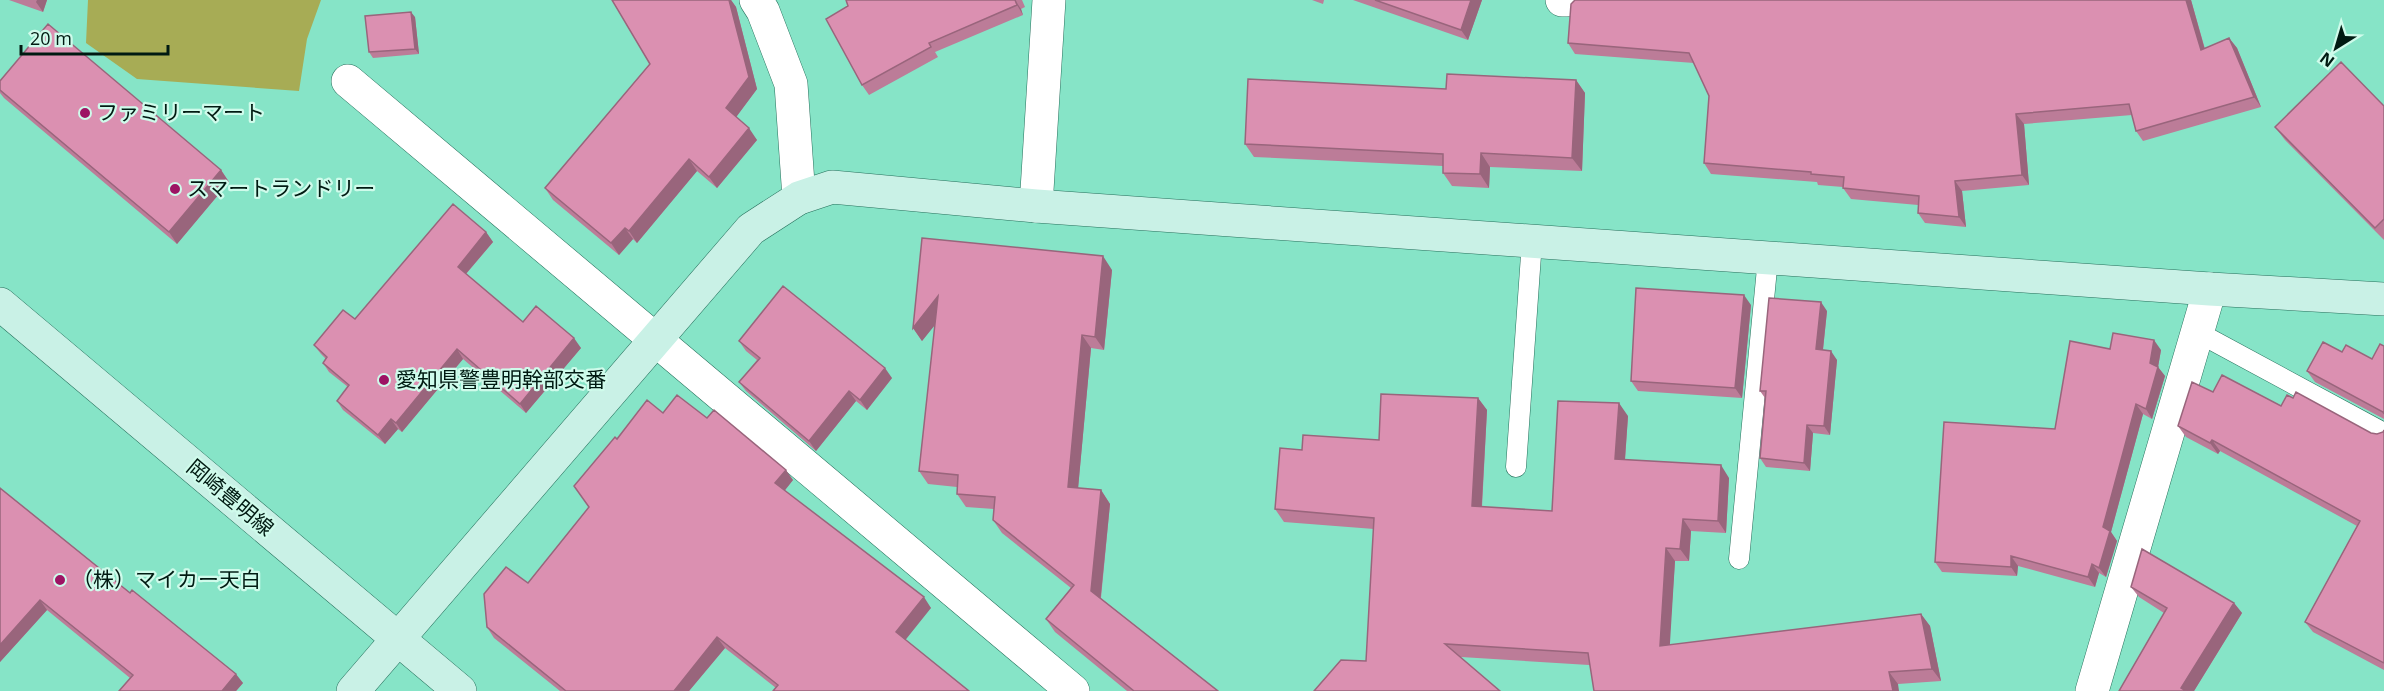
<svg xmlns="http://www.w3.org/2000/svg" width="2384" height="691" viewBox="0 0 2384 691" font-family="'Open Sans','Noto Sans JP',sans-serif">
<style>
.green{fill:#a7ac55}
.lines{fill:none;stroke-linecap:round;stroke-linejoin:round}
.lane-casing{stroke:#26705c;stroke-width:21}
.street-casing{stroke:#26705c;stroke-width:34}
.secondary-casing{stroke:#26705c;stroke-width:34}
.lane{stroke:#fff;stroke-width:20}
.street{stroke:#fff;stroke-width:33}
.secondary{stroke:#c9f1e6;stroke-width:33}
.wall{fill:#bc7c98}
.shaded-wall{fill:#99657c}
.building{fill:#db90b1;stroke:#99657c;stroke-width:1.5}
.poi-dot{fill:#9d1464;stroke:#cffbeb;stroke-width:2}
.labels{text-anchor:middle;stroke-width:4.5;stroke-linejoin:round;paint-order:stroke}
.poi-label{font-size:21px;fill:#001a12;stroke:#cffbeb;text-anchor:start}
.street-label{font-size:21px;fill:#001a12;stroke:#cffbeb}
</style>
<rect width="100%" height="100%" fill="#86e4c7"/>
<!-- green -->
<path class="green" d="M88 0H321L307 39 299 91 137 79 86 43Z"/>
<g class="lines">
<defs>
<path id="lane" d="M2197 332 2384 433
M1516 467 1532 241
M1739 559 1768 258"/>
<path id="street" d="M756 0 763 11 791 84 799 198
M1562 0H1567
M348 81 1073 691
M1036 206 1049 0
M2092 691 2210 289"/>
<path id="secondary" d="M0 304 460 691
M353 691 751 229 799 198 832 187 1036 206 1217 219 2210 289 2384 299"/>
</defs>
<!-- lane casing -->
<use href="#lane" class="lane-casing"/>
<!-- street casing -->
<use href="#street" class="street-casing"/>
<!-- secondary casing -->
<use href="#secondary" class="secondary-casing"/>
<!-- lane -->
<use href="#lane" class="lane"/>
<!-- street -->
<use href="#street" class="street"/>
<!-- secondary -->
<use href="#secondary" class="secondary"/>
</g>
<!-- wall -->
<path class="wall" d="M9 0H47L43 12Z
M612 0H731L736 7 757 89 736 117 757 140 717 188 697 171 637 243 633 239 619 255 553 200 545 188 650 64Z
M846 0H1022L1025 7 1021 9 1023 15 935 52 938 57 869 95 862 85 848 6Z
M1312 0H1324L1323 4Z
M1353 0H1482L1468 40Z
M2191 0 2205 49 2229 38 2237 48 2261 107 2143 141 2136 131 2132 115 2024 124 2029 185 1962 191 1966 227 1925 223 1918 213V205L1851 199 1843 188V187L1818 185 1817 182 1711 174 1704 163 1709 96 1694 63 1575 54 1568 43Z
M415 17 419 54 373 58 369 52Z
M1576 80 1585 93 1582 171 1490 167 1489 188 1452 186 1443 173V166L1254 157 1245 144 1446 89Z
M0 81 221 170 229 182 177 244 4 98 0 93Z
M2384 106V240L2285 140 2275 127Z
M486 232 493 242 466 274 523 322 581 348 526 413 463 359 402 432 398 429 385 444 343 410 337 401 348 387 329 372 323 363 326 359 321 354 314 345Z
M1112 270 1104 350 1091 348 1078 488 1101 490 1110 504 1101 598 1218 691H1127L1055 632 1046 619 1071 588 1002 533 993 520 994 509 966 507 957 494V487L928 484 919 471 935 324 922 341 913 328Z
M1751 305 1742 398 1638 391 1631 381Z
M1827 311 1823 350 1837 360 1830 435 1813 433 1810 471 1766 467 1760 458 1765 398 1760 391Z
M739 341 892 378 867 410 856 401 816 451 746 391 739 382 757 360 746 351Z
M2384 346V419L2315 382 2307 371 2342 352 2372 359Z
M2110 349 2161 350 2158 367 2165 376 2152 419 2143 414 2111 532 2117 541 2106 577 2099 573 2095 587 2018 566 2017 576 1942 572 1935 562 2055 429Z
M2213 392 2281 406 2293 398 2371 433 2377 434 2383 432 2384 430V670L2313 632 2305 622 2357 526 2220 451 2218 454 2186 437 2178 426Z
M1478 398 1487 410 1482 507 1552 511 1628 416 1625 460 1729 478 1726 533 1691 531 1689 561H1675L1669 645 1921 614 1930 626 1941 681 1898 684 1461 657 1366 661 1374 529 1284 522 1275 509 1302 450 1379 440Z
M663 413 707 418 793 480 784 491 931 608 776 688 725 648 689 691H560L494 638 487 627 528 583 589 508 617 439Z
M0 488 243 683 236 691H119L130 678 47 610 0 662Z
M2131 587 2234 603 2242 613 2194 691H2119L2164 613 2139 597Z"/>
<!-- shaded-wall -->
<path class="shaded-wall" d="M37 0H47L43 12 36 2Z
M729 0H731L736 7 757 89 734 120 726 108Z
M1015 0 1021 9 1023 15 1017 5Z
M1471 0H1482L1468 40 1461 30Z
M2186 0H2191L2208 61 2201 50Z
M411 12 415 17 419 54 415 49Z
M2229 38 2237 48 2261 107 2254 97Z
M1576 80 1585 93 1582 171 1572 158Z
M2016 114 2024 124 2029 185 2022 175Z
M749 128 757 140 717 188 709 177Z
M1481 153 1490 167 1489 188 1480 174Z
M689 159 697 171 637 243 629 231Z
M221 170 229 182 177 244 169 232Z
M1955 181 1962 191 1966 227 1959 217Z
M625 228 633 239 619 255 611 243Z
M486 232 493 242 464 276 458 267Z
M1103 256 1112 270 1104 350 1095 337Z
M1744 295 1751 305 1742 398 1735 388Z
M938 296 948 309 922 341 913 328Z
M1821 302 1827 311 1822 358 1816 349Z
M1082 335 1091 348 1077 500 1068 487Z
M574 338 581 348 526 413 520 404Z
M2154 340 2161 350 2158 367 2165 376 2152 419 2146 409 2150 363Z
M457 349 463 359 402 432 396 423Z
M1831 351 1837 360 1830 435 1824 426Z
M885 368 892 378 867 410 860 400Z
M849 391 856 401 816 451 809 441Z
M1478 398 1487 410 1481 519 1472 506Z
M1619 403 1628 416 1624 472 1615 459Z
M2136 404 2143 414 2111 532 2117 541 2106 577 2099 568 2103 527Z
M391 419 398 429 385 444 378 435Z
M1807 425 1813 433 1810 471 1804 463Z
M2212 440 2220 451 2218 454 2210 443Z
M1721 465 1729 478 1726 533 1718 521Z
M786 470 793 480 782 494 775 483Z
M1101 490 1110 504 1100 604 1091 591Z
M1683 519 1691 531 1689 561 1680 549Z
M1666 548 1675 561 1669 659 1660 646Z
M2011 556 2018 566 2017 576 2011 567Z
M2092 564 2099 573 2095 587 2088 577Z
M924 597 931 608 903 643 896 632Z
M40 600 47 610 0 662V645Z
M2234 603 2242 613 2194 691H2183L2181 688Z
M1921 614 1930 626 1941 681 1932 669Z
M717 637 725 648 689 691H674Z
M1889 672 1898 684 1899 691H1893Z
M236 674 243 683 236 691H222Z"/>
<!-- building -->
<path class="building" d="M612 0H729L749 77 726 108 749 128 709 177 689 159 629 231 625 228 611 243 545 188 650 64Z
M846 0H1015L1017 5 929 43 931 47 862 85 826 19 848 6Z
M1375 0H1471L1461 30Z
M1575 0H2186L2201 50 2229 38 2254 97 2136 131 2129 104 2016 114 2022 175 1955 181 1959 217 1918 213 1919 196 1843 188 1844 177 1811 174V172L1704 163 1709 96 1689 53 1568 43 1571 4Z
M411 12 415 49 369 52 365 16Z
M48 24 221 170 169 232 0 90V81Z
M2341 62 2384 106V219L2375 228 2275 127Z
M1447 74 1576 80 1572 158 1481 153 1480 174 1443 173V154L1245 144 1248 79 1446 89Z
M453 204 486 232 458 267 523 322 536 306 574 338 520 404 457 349 396 423 391 419 378 435 337 401 349 385 323 363 327 357 314 345 343 310 355 319Z
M922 238 1103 256 1095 337 1082 335 1068 487 1101 490 1091 591 1218 691H1134L1046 619 1074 585 993 520 995 497 957 494 958 475 919 471 938 296 913 328Z
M783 286 885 368 860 400 849 391 809 441 739 382 760 358 739 341Z
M1636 288 1744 295 1735 388 1631 381Z
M1769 298 1821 302 1816 349 1831 351 1824 426 1807 425 1804 463 1760 458 1766 391H1760Z
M2113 333 2154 340 2150 363 2158 367 2146 409 2136 404 2103 527 2110 531 2099 568 2092 564 2088 577 2011 556V567L1935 562 1944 422 2055 429 2070 341 2110 349Z
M2323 342 2342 352 2346 345 2372 359 2380 344 2384 346V414L2383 412 2307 371Z
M2222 375 2281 406 2287 395 2293 398 2296 392 2371 433 2377 434 2383 432 2384 430V663L2305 622 2360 521 2212 440 2210 443 2178 426 2192 382 2213 392Z
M1381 394 1478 398 1472 506 1552 511 1558 401 1619 403 1615 459 1721 465 1718 521 1683 519 1680 549 1666 548 1660 646 1921 614 1932 669 1889 672 1893 691H1594L1588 653 1445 644 1500 691H1314L1341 660 1366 661 1374 518 1275 509 1280 448 1302 450 1303 435 1379 440Z
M677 395 707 418 714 410 786 470 775 483 924 597 896 632 969 691H773L778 685 717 637 674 691H566L487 627 484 594 506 567 528 583 589 507 574 486 615 437 617 439 647 400 663 413Z
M0 488 130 593 132 590 236 674 222 691H119L133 675 40 600 0 645Z
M2142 549 2234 603 2181 688 2186 691H2119L2167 608 2131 587Z"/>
<!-- markers -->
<g class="poi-dot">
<circle cx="85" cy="113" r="6"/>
<circle cx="175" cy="189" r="6"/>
<circle cx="384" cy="380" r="6"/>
<circle cx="60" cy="580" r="6"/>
</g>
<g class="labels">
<!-- poi labels -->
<g class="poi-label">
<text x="97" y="120">ファミリーマート</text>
<text x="187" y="196">スマートランドリー</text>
<text x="396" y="387">愛知県警豊明幹部交番</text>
<text x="72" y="587">（株）マイカー天白</text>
</g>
<!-- street labels -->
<g class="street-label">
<text transform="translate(230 498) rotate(40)" y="7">岡崎豊明線</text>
</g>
</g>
<!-- north arrow -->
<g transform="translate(2336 48) rotate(217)" stroke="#cffbeb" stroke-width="4.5" paint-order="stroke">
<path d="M0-4.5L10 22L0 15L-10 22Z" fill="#001a12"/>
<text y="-9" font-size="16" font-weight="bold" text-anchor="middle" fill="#001a12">N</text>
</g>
<!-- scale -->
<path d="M21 45v9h147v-9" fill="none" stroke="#001a12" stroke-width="3"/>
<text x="30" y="45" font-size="18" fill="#001a12" stroke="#cffbeb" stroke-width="4.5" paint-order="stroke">20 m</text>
</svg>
